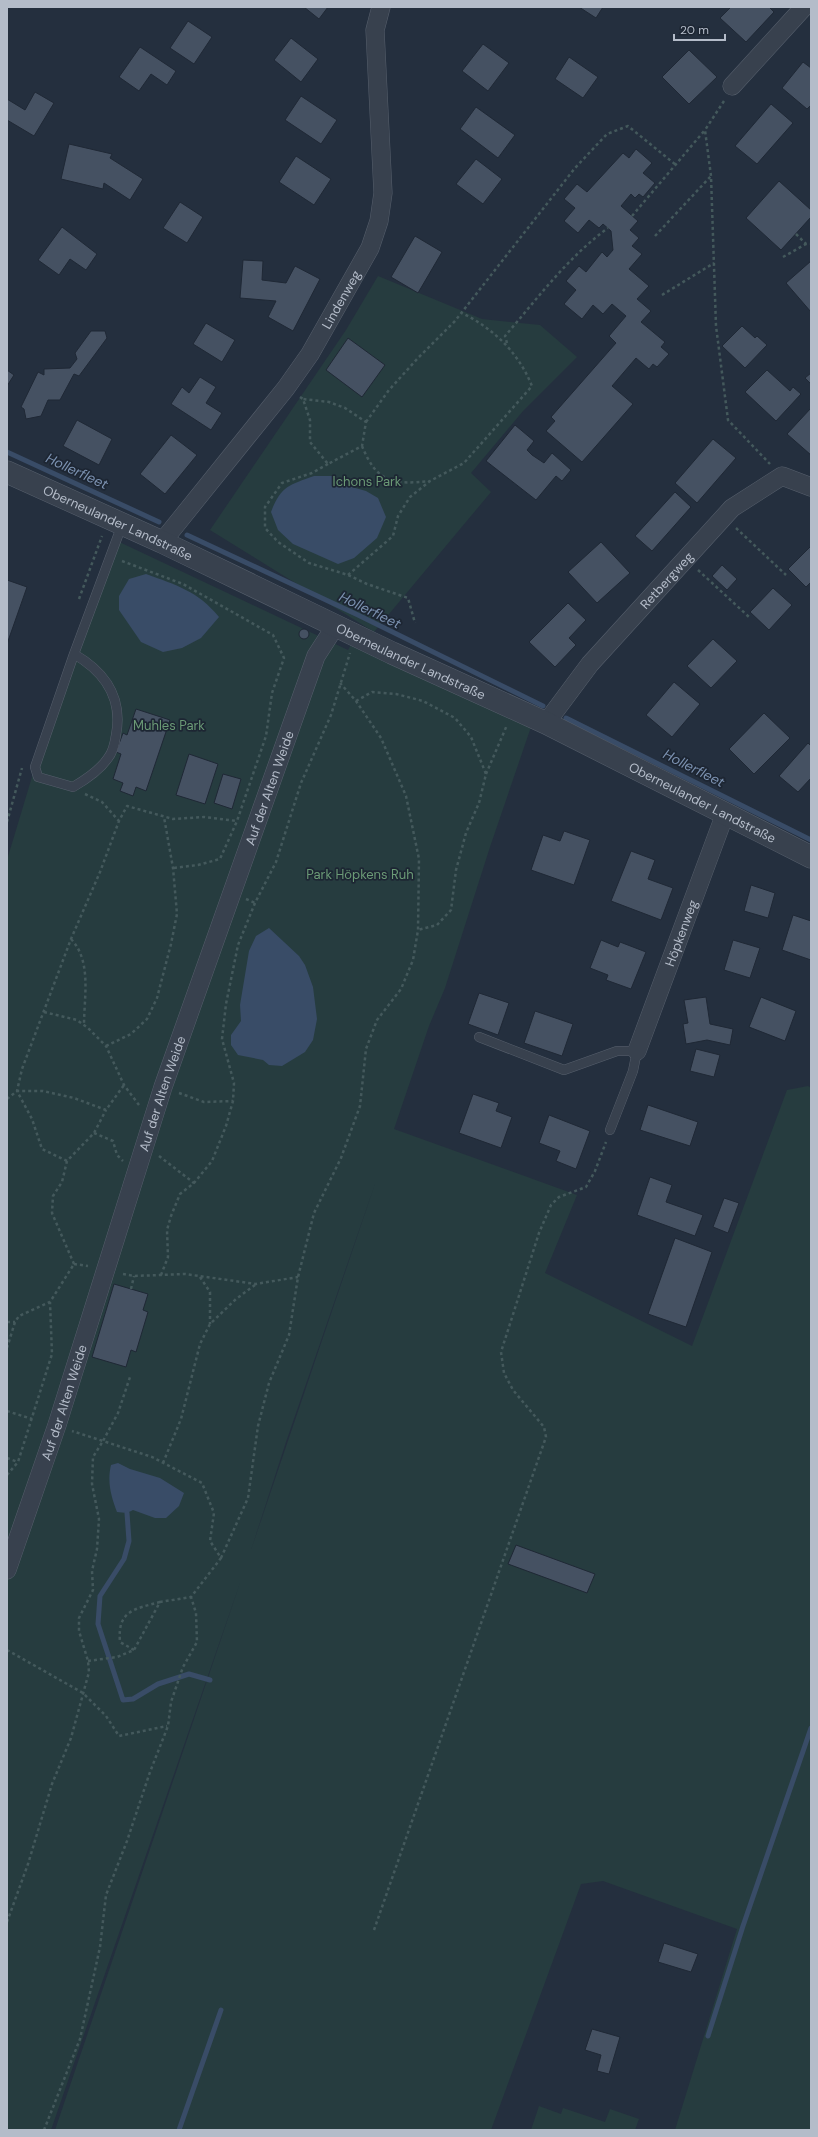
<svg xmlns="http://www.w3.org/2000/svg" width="818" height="2137" viewBox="0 0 818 2137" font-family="'DM Sans',sans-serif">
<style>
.green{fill:#263c3f;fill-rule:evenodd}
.water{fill:#394c67}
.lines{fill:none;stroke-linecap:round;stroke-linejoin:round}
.stream{stroke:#394c67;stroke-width:5}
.building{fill:#455162;stroke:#1f2835}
.service-casing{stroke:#565f6c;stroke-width:10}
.minor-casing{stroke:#565f6c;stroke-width:19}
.tertiary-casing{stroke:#565f6c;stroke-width:23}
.path{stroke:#44595c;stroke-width:2.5;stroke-dasharray:3 3;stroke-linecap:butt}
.service{stroke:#38414e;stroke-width:9}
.minor{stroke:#38414e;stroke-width:18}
.tertiary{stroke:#38414e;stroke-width:22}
.labels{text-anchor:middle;stroke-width:3.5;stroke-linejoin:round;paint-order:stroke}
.street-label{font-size:13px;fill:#b4bcc9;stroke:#1d2633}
.park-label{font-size:13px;fill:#6b9a76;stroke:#1d2633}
.water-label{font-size:14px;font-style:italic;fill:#7c92b1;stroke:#1d2633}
</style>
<rect width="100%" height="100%" fill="#242f3e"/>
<!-- green -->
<path class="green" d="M378 276 482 319 540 325 577 357 523 411 471 473 491 492 374 632 210 530 346 330Z
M113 539 348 650 352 643 531 727 490 847 445 988 429 1026 394 1129 577 1195 545 1273 692 1346 787 1090 808 1086 811 1088V2130H675L737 1929 603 1881 581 1884 491 2130H55L241 1580 51 2130H7V860L56 697ZM376 1181 251 1550 286 1442Z
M539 2106 561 2114 563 2108 605 2122 610 2109 639 2119 635 2130H531Z"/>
<!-- water -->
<path class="water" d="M314 476H333L345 485 366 491 378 498 386 517 377 538 354 558 338 564 293 544 278 530 271 512C281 486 289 485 314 476Z
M146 574C176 585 198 591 219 617L201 638 182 648 163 652 141 642 119 610V596L129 579Z
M269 928 299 956 305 965 313 987 317 1019 313 1040 305 1052 282 1066 269 1065 263 1060 238 1055 231 1045V1035L241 1021 240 1005 249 951 256 936Z
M118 1463 130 1469 160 1478 184 1493 179 1506 166 1518H155L133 1510 127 1513 117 1512C111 1496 107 1482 111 1465Z"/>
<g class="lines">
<!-- stream -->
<path class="stream" d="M7 452 159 522
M187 535 358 615 543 706
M566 718 811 840
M127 1513 129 1541 124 1559 100 1596 98 1624 123 1700 133 1699 158 1684 189 1674 210 1680
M708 2036 743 1926 811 1728
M179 2130 221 2010"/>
</g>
<!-- building -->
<path class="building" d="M304 7H328L319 19Z
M579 7H603L596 18Z
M731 7H769L774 12 746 42 720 18Z
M188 21 212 37 194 64 170 48Z
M291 38 318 59 301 82 274 60Z
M483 44 509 63 488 91 462 71Z
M140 47 176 71 167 85 151 74 139 91 119 77Z
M689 50 717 77 689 104 662 77Z
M569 57 598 77 583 98 555 79Z
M803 62 811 68V105L807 109 782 88Z
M35 92 54 103 34 136 7 120V99L25 110Z
M301 96 337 120 321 144 285 120Z
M771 104 793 123 757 164 735 146Z
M476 107 515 135 498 158 460 129Z
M69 144 112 154 110 158 143 179 130 200 104 183 103 189 61 179Z
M636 149 652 163 643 173 655 183 643 197 639 194 635 198 631 194 621 206 638 221 630 230 639 238 632 246 642 254 629 269 649 286 637 299 651 311 641 322 665 342 661 347 669 354 657 367 653 364 649 369 636 358 612 386 633 404 582 462 546 431 555 421 551 417 616 343 609 336 626 316 612 304 603 314 593 305 582 319 564 304 576 290 566 281 579 266 586 272 602 252 607 257 613 250 611 231 603 224 599 228 589 220 578 233 564 221 575 208 564 199 577 184 587 192 623 153 629 158Z
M296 156 331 179 314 205 279 182Z
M476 159 502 179 483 204 456 184Z
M779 181 811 210V217L781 250 746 218Z
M180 202 203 217 187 243 163 228Z
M62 227 97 254 86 270 70 259 59 275 38 260Z
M415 236 442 252 418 293 391 277Z
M243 260 263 261 262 280 286 283 295 266 320 279 293 331 268 317 276 301 240 298Z
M811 261V312L786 283Z
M206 323 235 340 222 362 193 344Z
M742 326 755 338 757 336 767 345 745 368 722 346Z
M91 331H105L107 338 79 376 74 374 60 400H48L41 416 26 419 24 409 21 407 38 372 44 375V369L70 368 77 359 75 353Z
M348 338 385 365 362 397 326 370Z
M7 370 14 375 7 386Z
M767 370 790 391 793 387 801 394 776 421 745 392Z
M811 373V384L805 378Z
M200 377 216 387 206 403 222 413 211 430 171 404 182 387 189 393Z
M811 408V455L787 434Z
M77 420 112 439 99 465 63 446Z
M515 425 534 441 527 450 532 455 544 463 552 453 571 470 562 481 556 476 536 500 486 461Z
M171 435 197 455 165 494 140 474Z
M713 439 736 458 697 503 675 483Z
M675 492 691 507 652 551 635 536Z
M601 542 630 573 597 603 568 572Z
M811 546V582L806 587 788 569Z
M722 565 737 579 727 590 712 576Z
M7 580 27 587 7 644Z
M773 588 792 605 769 630 750 612Z
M568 603 586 620 569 638 576 645 555 667 529 642Z
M299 634a5 5 0 1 1 10 0a5 5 0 1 1-10 0Z
M713 639 737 661 711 688 687 666Z
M674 682 700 704 672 737 646 715Z
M136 709 170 720 146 791 136 787 133 796 120 791 123 783 113 779 121 754 116 752 123 733 127 735Z
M764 713 790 738 754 774 729 749Z
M808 743 811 746V778L798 792 779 776Z
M189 754 218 764 205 804 176 795Z
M223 774 241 779 232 809 214 803Z
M564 831 590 840 574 885 531 870 543 835 560 841Z
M631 851 655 860 648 879 673 888 661 920 611 901Z
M751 885 775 893 768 918 744 911Z
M793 915 811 921V960L782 950Z
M601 940 618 947 620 942 646 952 631 989 606 980 608 975 590 968Z
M733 940 760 948 750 978 724 970Z
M479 993 509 1003 498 1035 468 1024Z
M706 997 710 1024 733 1029 730 1045 707 1040 686 1044 683 1024 688 1023 684 1000Z
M761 997 796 1011 785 1041 749 1027Z
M535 1011 573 1024 562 1056 524 1043Z
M696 1049 720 1055 714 1077 690 1071Z
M473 1094 499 1103 496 1111 512 1117 501 1148 459 1133Z
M648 1105 698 1122 690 1146 640 1130Z
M549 1115 590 1131 576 1169 556 1161 560 1151 539 1143Z
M650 1177 672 1185 666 1202 703 1215 695 1236 637 1215Z
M724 1198 739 1203 728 1233 713 1227Z
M675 1238 712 1252 686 1327 648 1314Z
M114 1284 148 1294 143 1310 148 1312 136 1352 131 1350 126 1367 92 1357Z
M516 1545 595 1574 587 1593 508 1564Z
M664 1943 698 1954 691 1972 658 1962Z
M592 2029 620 2037 609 2074 597 2071 601 2055 585 2050Z"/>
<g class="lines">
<defs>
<path id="service" d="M74 654C105 672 123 698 116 735 115 742 113 752 108 758 100 770 85 780 73 787L38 777 35 767 74 654 122 525
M479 1037 564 1070 617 1051H637L633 1071 610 1130"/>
<g id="minor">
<path d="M732 86 804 7"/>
<path id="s1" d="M162 542 286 388 310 354 370 248 379 221 383 193 375 30 381 7"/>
<path id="s2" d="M546 723 590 664 732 508 782 476 811 487"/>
<path id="s3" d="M637 1051 725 814"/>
<path id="s4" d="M7 1570 57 1425 163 1087 316 656 336 625"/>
</g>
<g id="tertiary">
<path id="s5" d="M7 472 162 542 392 653 546 723 811 857"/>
</g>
</defs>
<!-- service casing -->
<use href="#service" class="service-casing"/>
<!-- minor casing -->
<use href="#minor" class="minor-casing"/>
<!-- tertiary casing -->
<use href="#tertiary" class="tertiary-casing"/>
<!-- path -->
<path class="path" d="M724 101 705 130 711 176 716 326 728 420 770 464
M632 216 705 130
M796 234 806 244H811
M655 236 711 176
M783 257 806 244
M662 295 714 263
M507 343 505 336C537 299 568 257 608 228
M300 397 303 399 310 420V442L328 464 362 446 366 422 345 408 329 402 303 399
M366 422 389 390 418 358 455 321 575 168 607 134 628 126 676 165
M362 446C377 483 393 485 430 481
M328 464 312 473 282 483 265 507V528L278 542 309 563 348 575 367 584 408 598 415 623
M736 528 786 575
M122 561 183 584 273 635 284 658 272 693 266 736 237 821 220 859 198 865 173 868
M698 570 749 617
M348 575 393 536 398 516 410 497 430 481 464 463 532 386C518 352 494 329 462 313
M79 599 102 536
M356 701 372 692 396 694 423 701 455 718 471 737 486 774 479 803 466 833 456 870 451 910 437 925 418 930
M486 774 507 725
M85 794 102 802 119 821
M7 822 22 768
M246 899 255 903
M71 939C92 961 84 997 84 1025
M44 1012 77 1020 88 1028 106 1046 124 1085 139 1105
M106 1046 131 1034 147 1019 157 998 171 944 177 914 173 868 164 817
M179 1093 204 1102 233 1101
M7 1099 17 1091H43L74 1098 106 1110 124 1085
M94 1133 113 1141 117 1155 123 1161
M159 1156 194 1183
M67 1161 42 1149 32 1119 17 1091 22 1069 71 939 100 872 119 821 127 806 173 819 204 817 237 821
M74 1264 88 1266
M74 1264 52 1213 53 1196 62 1182 67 1161 94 1133 106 1110
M123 1274 134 1276 185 1274 256 1284 298 1277
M161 1275 168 1257 167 1230 171 1216 180 1194 194 1183 212 1161 226 1126 233 1101 234 1083 222 1039 226 1004 238 945 255 903 276 862 301 783 331 715 350 653
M200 1277 210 1292V1324
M131 1289 134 1276
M7 1322H15
M7 1348 15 1322 19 1316 50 1302 74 1264
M7 1411 32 1419
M7 1458 18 1462
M163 1463 181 1419 200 1344 210 1324 236 1299 255 1285
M7 1475 18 1462 52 1354 50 1302
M221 1558 248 1498 258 1426 269 1383 289 1335 298 1277 314 1213 341 1158 360 1106 366 1049 377 1020 401 989 413 960 418 930 419 859 406 796 381 738 356 701 340 683
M7 1650 83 1693 106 1716 119 1736 167 1726
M134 1650 120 1642C117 1610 135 1609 160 1602
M88 1661 117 1657 134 1650 160 1602 191 1597 221 1558 210 1541 214 1513 202 1483 152 1457 103 1441 118 1413 130 1377
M7 1922 28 1864 52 1784 71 1738 89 1672 88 1661 79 1631V1618L93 1590 92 1571 97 1549 99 1519 92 1484 93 1457 103 1441 72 1431
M374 1930 546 1437 544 1427 513 1390 504 1373 501 1352 539 1233 551 1205 559 1197 586 1187 595 1171 606 1142
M44 2130 80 2039 100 1947 106 1895 127 1841 150 1772 168 1726 171 1702 183 1667 197 1642 196 1613 191 1597"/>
<!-- service -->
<use href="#service" class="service"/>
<!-- minor -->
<use href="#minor" class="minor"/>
<!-- tertiary -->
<use href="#tertiary" class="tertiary"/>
</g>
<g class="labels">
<!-- street labels -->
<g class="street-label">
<text dy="5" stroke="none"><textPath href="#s1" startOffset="302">Lindenweg</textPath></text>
<text dy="5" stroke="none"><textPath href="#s5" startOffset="122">Oberneulander Landstraße</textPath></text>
<text dy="5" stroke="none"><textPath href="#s2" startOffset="187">Retbergweg</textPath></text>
<text dy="5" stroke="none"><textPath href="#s5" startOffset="446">Oberneulander Landstraße</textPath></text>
<text dy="5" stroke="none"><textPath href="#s4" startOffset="825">Auf der Alten Weide</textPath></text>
<text dy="5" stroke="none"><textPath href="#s5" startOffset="770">Oberneulander Landstraße</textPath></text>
<text dy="5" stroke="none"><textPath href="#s3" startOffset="126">Höpkenweg</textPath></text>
<text dy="5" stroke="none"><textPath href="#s4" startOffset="501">Auf der Alten Weide</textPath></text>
<text dy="5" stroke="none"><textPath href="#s4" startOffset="177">Auf der Alten Weide</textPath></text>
</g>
<!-- park labels -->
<g class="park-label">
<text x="367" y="486">Ichons Park</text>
<text x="169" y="730">Muhles Park</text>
<text x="360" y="879">Park Höpkens Ruh</text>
</g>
<!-- water labels -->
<g class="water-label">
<text transform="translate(77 471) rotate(25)" y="5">Hollerfleet</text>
<text transform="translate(370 610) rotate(26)" y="5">Hollerfleet</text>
<text transform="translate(694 768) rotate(27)" y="5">Hollerfleet</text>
</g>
</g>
<!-- border -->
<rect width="818" height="2137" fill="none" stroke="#b4bcc9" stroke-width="16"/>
<!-- scale -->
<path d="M674 34v6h51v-6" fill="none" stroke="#b4bcc9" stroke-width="2"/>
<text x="680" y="34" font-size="12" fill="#b4bcc9" stroke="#1d2633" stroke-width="3" paint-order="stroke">20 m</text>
</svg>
